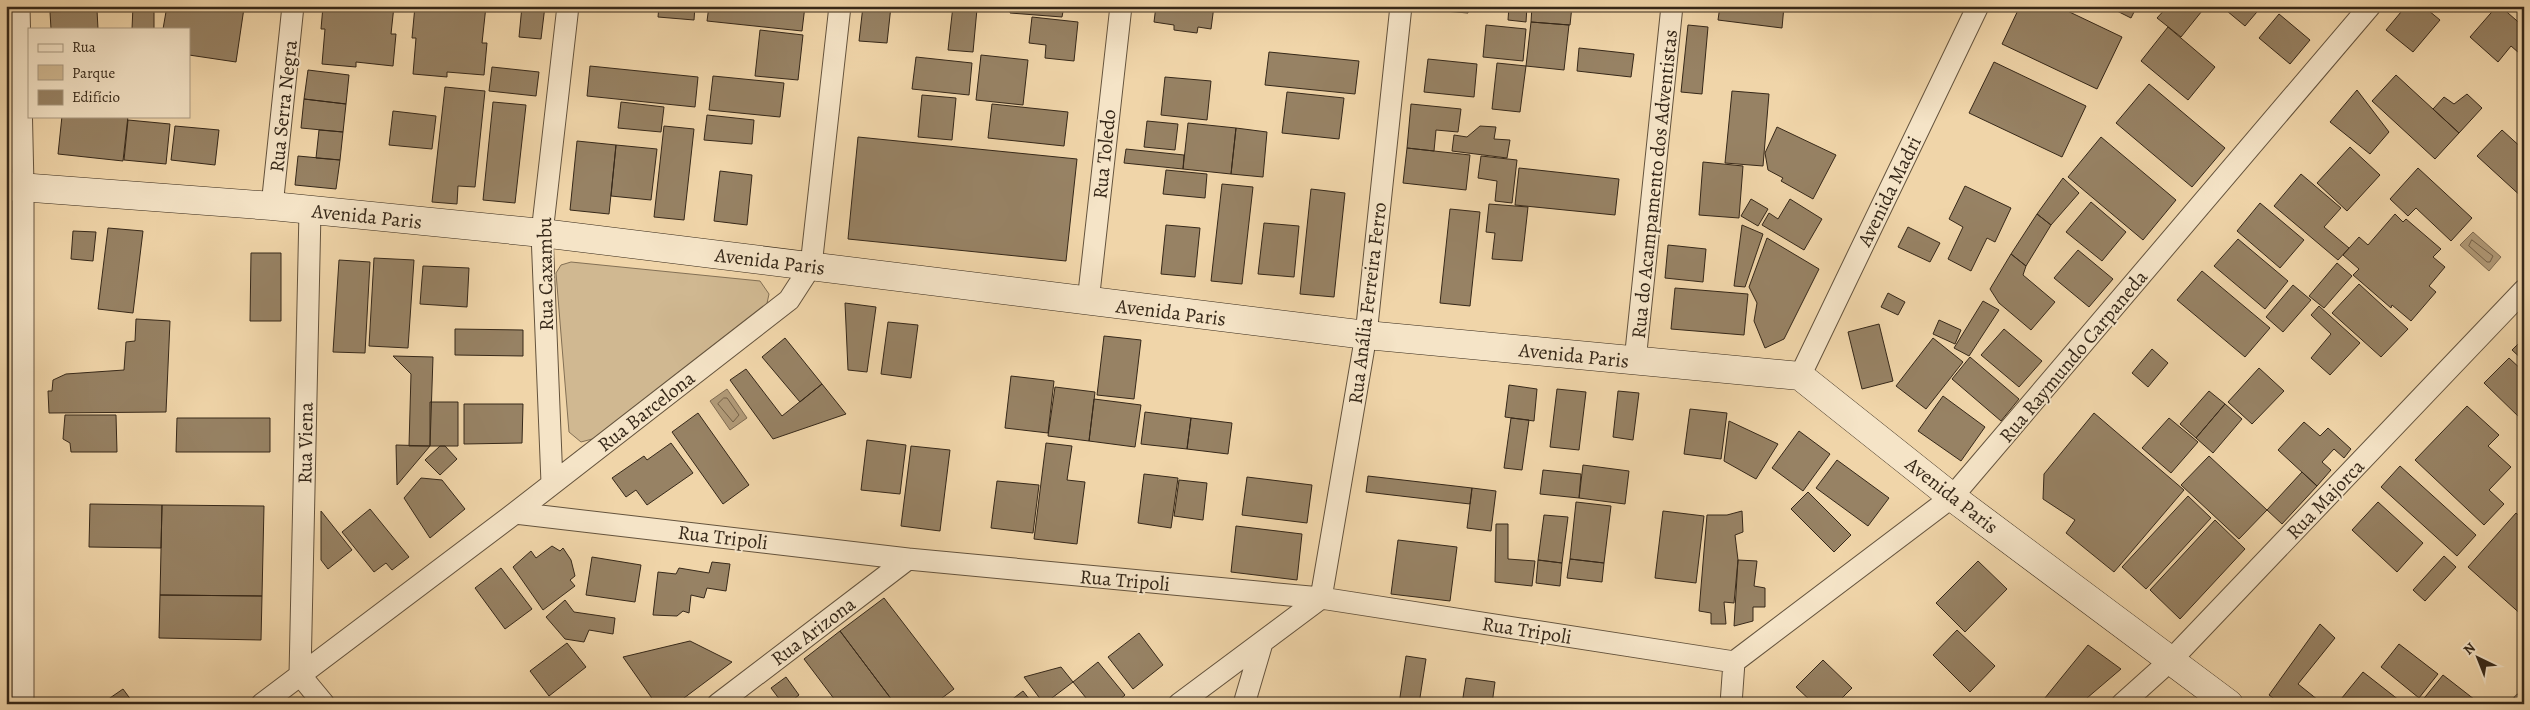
<svg xmlns="http://www.w3.org/2000/svg" width="2530" height="710" viewBox="0 0 2530 710" font-family="Alegreya,serif">
<style>
.green{fill:#d0b891;stroke:#837055}
.water{fill:#b19a78;stroke:#806c52}
.lines{fill:none;stroke-linecap:round;stroke-linejoin:round}
.shore{stroke:#746148;stroke-width:1}
.building{fill:#978264;stroke:#362819}
.street-casing{stroke:#64533d;stroke-width:23}
.secondary-casing{stroke:#362819;stroke-width:29}
.street{stroke:#f5e4c7;stroke-width:21}
.secondary{stroke:#f5e4c7;stroke-width:28}
.labels{text-anchor:middle;stroke-width:4;stroke-linejoin:round;paint-order:stroke}
.street-label{font-size:20px;fill:#362819;stroke:#f5e4c7}
</style>
<rect width="100%" height="100%" fill="#f0d5a9"/>
<filter id="stains"><feTurbulence type="fractalNoise" baseFrequency=".004" numOctaves="4"/><feColorMatrix values="0 0 0 0 .2 0 0 0 0 .09 0 0 0 0 .02 0 0 0 .5 -.17"/></filter>
<radialGradient id="worn" r=".72"><stop offset=".6" stop-color="#630" stop-opacity="0"/><stop offset="1" stop-color="#630" stop-opacity=".3"/></radialGradient>
<!-- green -->
<path class="green" d="M571 262 760 281 769 294 766 308 596 438 581 442 569 432 556 273 561 265Z"/>
<!-- water -->
<path class="water" d="M2473 232 2501 257 2489 271 2460 245Z
M727 389 747 418 730 430 710 401Z"/>
<g class="lines">
<!-- shore -->
<path class="shore" d="M2472 240 2493 256 2490 262H2487L2469 246Z
M724 398H727L739 415 733 422 718 404Z"/>
</g>
<!-- building -->
<path class="building" d="M133 6H154V29H132Z
M167 6 244 8 236 62 189 55V29H163Z
M323 6H394L391 34H396L393 66 356 62V67L322 64 325 29H321Z
M415 6H486L482 43H487L484 75 447 72V77L413 74 416 38H412Z
M522 6H545L541 39 519 37Z
M659 6H695L694 20 658 17Z
M709 6H805L802 31 707 21Z
M863 6H891L887 43 859 41Z
M953 6 977 9 973 52 948 50Z
M972 6H993V9Z
M1011 6H1064L1062 17 1010 13Z
M1156 6H1214L1211 29 1198 27 1197 33 1174 30V25L1154 22Z
M1434 6H1469L1468 13 1433 10Z
M1509 6H1527L1526 22 1508 20Z
M1532 6H1572L1570 25 1531 22Z
M1720 6H1784L1782 28 1718 20Z
M2020 6H2057L2122 37 2097 89 2002 44Z
M2107 6H2137L2131 18Z
M2168 6H2206L2181 37 2157 18Z
M2221 6H2262L2245 26Z
M2406 6H2423L2440 20 2413 52 2386 30Z
M2497 6H2500L2524 27V47L2519 53 2511 46 2498 62 2470 37Z
M97 10 98 29H51L50 12Z
M2279 14 2310 40 2290 64 2259 38Z
M1032 17 1078 22 1074 61 1045 58 1046 45 1029 43Z
M1531 22 1569 25 1564 70 1526 66Z
M1486 25 1526 29 1523 61 1483 57Z
M1688 25 1708 27 1702 94 1681 92Z
M2168 27 2215 67 2188 100 2141 61Z
M760 30 803 35 798 80 755 76Z
M1579 48 1634 54 1631 77 1577 71Z
M1269 52 1359 61 1355 94 1265 85Z
M981 55 1028 60 1023 105 976 100Z
M916 57 972 63 969 95 912 89Z
M1428 59 1477 64 1474 97 1424 92Z
M1994 62 2086 106 2062 157 1969 113Z
M1497 63 1526 66 1520 112 1492 109Z
M590 66 698 77 695 107 587 96Z
M492 67 539 72 536 96 489 91Z
M308 70 349 75 346 104 304 99Z
M2396 75 2459 133 2435 159 2372 101Z
M713 76 784 83 780 117 709 110Z
M1165 77 1211 81 1207 120 1161 115Z
M2149 84 2225 148 2192 187 2116 123Z
M445 87 485 91 475 187 458 186 457 204 432 202Z
M2357 90 2389 132 2370 154 2330 122Z
M1732 91 1769 94 1763 166 1725 163Z
M1287 92 1344 98 1339 139 1282 133Z
M2467 94 2482 108 2459 133 2433 109 2444 97 2454 104Z
M922 95 956 98 952 140 918 137Z
M304 99 346 104 343 132 301 128Z
M493 102 526 105 515 203 483 200Z
M621 102 664 107 661 132 618 128Z
M992 104 1068 112 1064 146 988 138Z
M1411 104 1461 109 1458 132 1436 130 1434 151 1407 148Z
M393 111 436 116 432 149 389 145Z
M707 115 754 120 752 144 704 140Z
M62 116H128L123 161 58 154Z
M128 120 170 124 166 164 124 160Z
M1147 121 1178 124 1175 150 1144 147Z
M1188 123 1236 128 1231 174 1183 169Z
M175 126 219 130 215 165 171 160Z
M664 126 694 129 684 220 654 217Z
M1480 126 1496 127 1494 139 1510 140 1507 158 1452 151 1454 135 1467 137Z
M1777 127 1836 155 1813 199 1781 181 1783 178 1768 170 1765 153Z
M1236 128 1267 132 1263 177 1231 174Z
M319 130 343 132 340 160 316 158Z
M2502 130 2524 150V199L2477 156Z
M858 137 1077 159 1066 261 848 239Z
M2101 137 2176 200 2143 240 2068 177Z
M577 141 616 145 609 214 570 210Z
M616 145 657 149 651 200 611 196Z
M2350 147 2380 175 2347 211 2317 183Z
M1407 148 1470 155 1466 190 1403 183Z
M1126 149 1184 155 1183 169 1124 163Z
M298 156 340 160 336 189 295 185Z
M1481 156 1517 160 1512 203 1495 201 1497 181 1478 178Z
M1703 162 1743 166 1739 218 1699 215Z
M1519 168 1619 179 1615 215 1515 205Z
M2418 168 2472 218 2451 241 2416 208 2408 216 2390 199Z
M1166 170 1207 174 1205 198 1163 194Z
M720 171 752 175 747 225 714 221Z
M2301 174 2341 208 2324 227 2349 248 2338 260 2274 206Z
M2063 178 2079 193 2051 225 2037 214Z
M1222 184 1253 187 1242 284 1211 281Z
M1965 186 2011 208 1995 242 1987 238 1971 271 1948 259 1963 227 1949 219Z
M1311 189 1345 193 1334 297 1300 294Z
M1751 199 1768 209 1758 226 1741 216Z
M1790 199 1822 219 1804 250 1762 225 1769 213 1778 219Z
M2091 202 2126 232 2102 261 2066 232Z
M2260 203 2304 240 2280 268 2237 231Z
M1489 204 1528 207 1522 261 1492 259 1495 233 1486 232Z
M1450 209 1480 212 1470 306 1440 303Z
M2037 214 2051 225 2026 266 2011 254Z
M2395 214 2403 222 2406 219 2441 249 2433 257 2445 267 2429 286 2436 292 2411 321 2392 305 2391 308 2353 275 2359 269 2343 255 2359 237 2368 245Z
M1264 223 1299 226 1294 277 1258 274Z
M1166 225 1200 228 1195 277 1161 274Z
M1742 225 1763 234 1745 287 1734 286Z
M1908 227 1940 243 1930 262 1898 247Z
M108 228 143 231 133 313 98 309Z
M73 231 96 232 93 261 71 259Z
M1767 238 1819 269 1784 339 1765 348 1754 321 1757 303 1749 287Z
M2238 239 2288 281 2265 309 2214 266Z
M1668 245 1706 249 1703 282 1665 278Z
M2078 250 2113 279 2089 307 2054 278Z
M251 253H281V321H250Z
M2011 254 2026 266 2023 275 2055 302 2031 330 1999 303 1990 289Z
M374 258 414 260 408 348 369 346Z
M339 260 370 262 365 353 333 352Z
M2337 263 2352 276 2324 308 2309 296Z
M423 266 469 268 467 307 420 304Z
M2202 271 2270 328 2245 357 2177 300Z
M2359 284 2408 329 2381 357 2332 313Z
M2293 285 2311 300 2283 332 2266 317Z
M1675 288 1748 294 1744 335 1671 329Z
M1888 293 1905 302 1898 315 1881 307Z
M1983 301 1999 310 1969 356 1954 348Z
M845 303 876 307 867 372 848 370Z
M2319 306 2360 343 2330 375 2311 358 2331 334 2311 315Z
M136 319 170 321 166 412 49 413 48 391H52L53 380 66 374 124 370 126 342 135 341Z
M1939 320 1961 330 1955 344 1933 334Z
M888 322 918 325 911 378 881 374Z
M1879 324 1893 381 1862 389 1848 332Z
M455 329 523 330V356L455 355Z
M2004 329 2042 361 2019 387 1981 355Z
M1104 336 1141 340 1134 399 1097 395Z
M785 338 822 384 800 402 762 357Z
M1933 338 1963 362 1926 409 1896 386Z
M2524 338V361L2512 350Z
M2152 349 2168 363 2148 387 2132 373Z
M393 356 433 357 430 446H409L411 374Z
M1970 357 2019 399 2001 421 1952 379Z
M2509 358 2524 372V415L2520 418 2484 383Z
M2259 368 2284 391 2252 424 2228 402Z
M746 369 782 416 822 384 846 414 773 439 730 380Z
M1011 376 1054 381 1048 433 1005 428Z
M1509 385 1537 389 1534 421 1505 417Z
M1055 387 1095 392 1089 441 1048 436Z
M1557 389 1586 392 1579 450 1550 447Z
M1618 391 1639 393 1633 440 1613 437Z
M2209 391 2225 404 2196 438 2180 424Z
M1943 396 1985 427 1961 461 1918 431Z
M1094 399 1141 405 1135 447 1089 441Z
M430 402H458V446H430Z
M464 404H523L522 443 464 444Z
M2225 404 2242 419 2213 453 2196 438Z
M2467 406 2499 435 2488 446 2511 467 2489 490 2504 504 2484 525 2415 460Z
M1690 409 1727 413 1721 459 1684 454Z
M1145 412 1191 418 1187 449 1141 444Z
M698 413 749 485 723 504 672 432Z
M2094 413 2184 490 2114 572 2066 533 2075 520 2043 499 2044 474Z
M65 415H116L117 452H71L70 443 63 439Z
M177 418H270V452H176Z
M1191 418 1232 423 1228 454 1187 449Z
M1511 418 1529 420 1522 470 1504 468Z
M2169 418 2198 442 2171 473 2142 448Z
M1729 421 1778 444 1756 479 1724 461Z
M2304 422 2320 436 2328 428 2351 449 2344 458 2334 449 2322 462 2331 470 2317 486 2278 450Z
M1799 431 1830 454 1803 491 1772 468Z
M867 440 906 445 900 494 861 490Z
M671 443 693 473 647 505 636 490 626 497 612 478 644 456 647 460Z
M1046 443 1072 446 1067 480 1085 482 1077 544 1034 539Z
M396 445 430 446 397 485Z
M440 446H445L457 459 440 475 425 460Z
M911 446 950 450 940 531 901 526Z
M2209 456 2267 510 2239 539 2181 485Z
M1837 460 1889 498 1868 526 1816 488Z
M1583 465 1629 471 1625 504 1579 498Z
M2400 466 2476 535 2457 556 2381 487Z
M1543 470 1581 474 1579 498 1540 494Z
M2302 472 2317 486 2282 524 2267 510Z
M1144 474 1178 478 1171 528 1138 523Z
M1368 476 1472 488 1470 504 1366 492Z
M1247 477 1312 485 1307 523 1242 515Z
M421 478 442 480 465 509 430 538 404 498Z
M1179 480 1207 483 1203 520 1174 516Z
M997 481 1039 485 1033 533 991 528Z
M1472 488 1496 491 1491 531 1467 528Z
M1808 492 1851 535 1834 552 1791 509Z
M2188 496 2211 518 2146 589 2122 567Z
M1576 502 1611 506 1604 563 1570 559Z
M2378 502 2423 543 2397 572 2352 530Z
M90 504 162 505 161 548 89 547Z
M162 505 264 506 262 596 160 595Z
M370 509 409 557 392 570 386 563 374 572 342 532Z
M321 511 352 550 328 569 321 560Z
M1663 511 1704 516 1696 583 1655 578Z
M1742 511 1743 532 1735 535 1738 560 1734 603 1724 602 1726 624H1711V613L1699 611 1707 515H1727Z
M2516 513 2524 520V617L2468 567Z
M1544 515 1568 517 1562 563 1538 560Z
M2215 520 2245 549 2180 619 2150 590Z
M1496 524H1508V559L1535 561 1532 586 1495 582Z
M1236 526 1302 534 1297 580 1231 572Z
M1398 540 1457 547 1450 601 1391 594Z
M552 546 560 551 563 548 571 560 575 576 570 580 575 586 543 610 513 567 531 551 536 558Z
M2444 556 2456 567 2425 601 2413 590Z
M592 557 641 565 635 602 586 595Z
M1570 559 1604 563 1602 582 1567 578Z
M1538 560 1562 563 1560 586 1536 583Z
M1738 560 1757 561 1754 586 1765 588V607H1753V621L1734 626Z
M1978 561 2007 589 1965 632 1936 603Z
M712 562 730 564 726 591 707 588 704 598 691 595 689 613 683 611 677 616 653 615 658 572 676 574 679 568 709 573Z
M501 568 532 609 505 629 475 588Z
M160 595 262 596 261 640 159 638Z
M884 598 954 689 934 704H895L840 631Z
M565 600 574 612 615 618 613 634 589 630 584 642 565 639 546 617Z
M2320 624 2335 638 2298 684 2323 704H2281L2269 695Z
M1957 630 1995 666 1970 692 1933 655Z
M840 631 895 704H838L804 659Z
M1139 633 1163 665 1133 689 1108 657Z
M690 641 732 662 676 704H656L623 657Z
M567 643 586 667 549 696 530 671Z
M2399 644 2438 674 2419 698 2381 667Z
M2088 645 2121 669 2080 704H2040Z
M1406 656 1426 659 1419 704H1399Z
M1823 660 1852 688 1836 704H1814L1796 687Z
M1098 662 1125 695 1115 704H1091L1073 682Z
M1061 667 1073 682 1044 704 1024 677Z
M2363 672 2404 704H2337Z
M2443 675 2479 703 2478 704 2421 702Z
M786 677 799 695 788 704H783L771 688Z
M1466 678 1495 682 1492 704H1462Z
M123 689 134 704H107V700Z
M1023 691 1033 704H1006Z
M107 700V704H78V701Z"/>
<g class="lines">
<defs>
<path id="street" d="M19 6 23 186V704
M272 206 293 6
M310 211 300 675 324 704
M1088 302 1121 6
M1635 361 1672 6
M1800 376 1978 6
M552 483 542 233 568 6
M515 513 908 559 1321 598 1734 662
M1734 662 1952 497 2370 6
M262 704 515 513 789 300 811 266 840 6
M718 704 908 559
M1179 704 1321 598 1366 335 1401 6
M1244 704 1262 643
M1731 704 1734 662
M2122 704 2171 660 2524 290
M2523 704 2524 703"/>
<path id="secondary" d="M6 186 272 206 542 233 1366 335 1800 376 1952 497 2229 704"/>
</defs>
<!-- street casing -->
<use href="#street" class="street-casing"/>
<!-- secondary casing -->
<use href="#secondary" class="secondary-casing"/>
<!-- street -->
<use href="#street" class="street"/>
<!-- secondary -->
<use href="#secondary" class="secondary"/>
</g>
<g class="labels">
<!-- street labels -->
<g class="street-label">
<text transform="translate(283 106) rotate(-84)" y="7">Rua Serra Negra</text>
<text transform="translate(1104 154) rotate(-84)" y="7">Rua Toledo</text>
<text transform="translate(1654 184) rotate(-84)" y="7">Rua do Acampamento dos Adventistas</text>
<text transform="translate(1889 191) rotate(-64)" y="7">Avenida Madri</text>
<text transform="translate(367 216) rotate(6)" y="7">Avenida Paris</text>
<text transform="translate(770 261) rotate(7)" y="7">Avenida Paris</text>
<text transform="translate(545 274) rotate(-91)" y="7">Rua Caxambu</text>
<text transform="translate(1367 303) rotate(-83)" y="7">Rua Anália Ferreira Ferro</text>
<text transform="translate(1171 312) rotate(7)" y="7">Avenida Paris</text>
<text transform="translate(1574 355) rotate(6)" y="7">Avenida Paris</text>
<text transform="translate(2073 356) rotate(-50)" y="7">Rua Raymundo Carpaneda</text>
<text transform="translate(646 411) rotate(-38)" y="7">Rua Barcelona</text>
<text transform="translate(305 443) rotate(-89)" y="7">Rua Viena</text>
<text transform="translate(1952 495) rotate(38)" y="7">Avenida Paris</text>
<text transform="translate(2325 499) rotate(-46)" y="7">Rua Majorca</text>
<text transform="translate(723 537) rotate(7)" y="7">Rua Tripoli</text>
<text transform="translate(1125 580) rotate(5)" y="7">Rua Tripoli</text>
<text transform="translate(1527 630) rotate(9)" y="7">Rua Tripoli</text>
<text transform="translate(813 631) rotate(-37)" y="7">Rua Arizona</text>
</g>
</g>
<!-- margin -->
<rect width="2530" height="710" fill="none" stroke="#f0d5a9" stroke-width="25"/>
<rect x="8" y="8" width="2515" height="695" fill="none" stroke="#362819" stroke-width="2.5"/>
<rect x="12" y="12" width="2505" height="685" fill="none" stroke="#362819"/>
<!-- legend -->
<rect x="28" y="28" width="162" height="90" fill="#f5e4c7" stroke="#a99981"/>
<rect x="38" y="44" width="25" height="8" fill="#f5e4c7" stroke="#a99981"/>
<text x="72" y="52" font-size="15" fill="#362819">Rua</text>
<rect x="38" y="65" width="25" height="15" fill="#d0b891" stroke="#a99981"/>
<text x="72" y="78" font-size="15" fill="#362819">Parque</text>
<rect x="38" y="90" width="25" height="15" fill="#978264" stroke="#a99981"/>
<text x="72" y="102" font-size="15" fill="#362819">Edifício</text>
<!-- north arrow -->
<g transform="translate(2478 658) rotate(317)" stroke="#f5e4c7" stroke-width="4" paint-order="stroke">
<path d="M0-4L9 19L0 12L-9 19Z" fill="#362819"/>
<text y="-8" font-size="14" font-weight="bold" text-anchor="middle" fill="#362819">N</text>
</g>
<rect width="100%" height="100%" filter="url(#stains)"/>
<rect width="100%" height="100%" fill="url(#worn)"/>
</svg>
